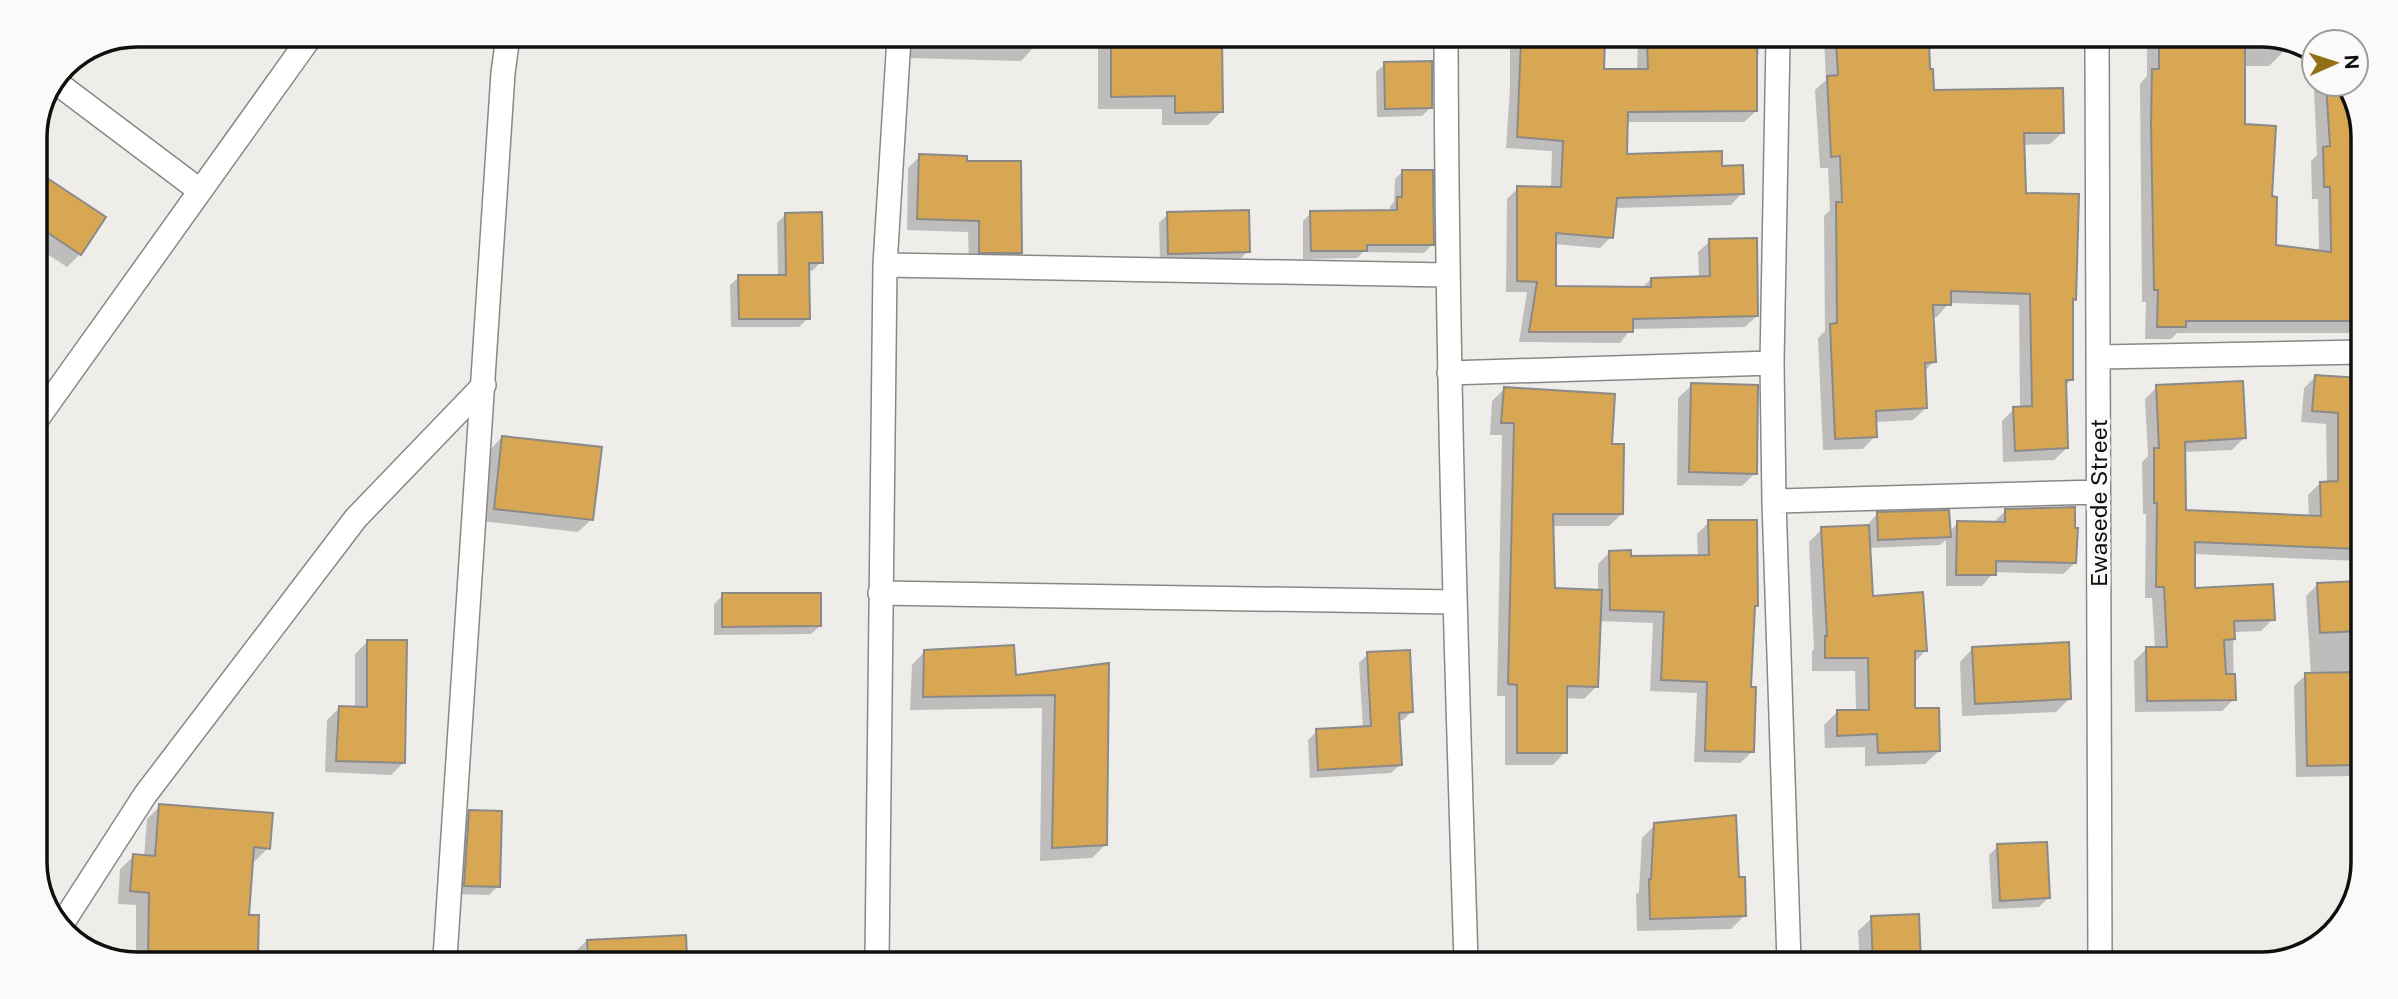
<svg xmlns="http://www.w3.org/2000/svg" width="2398" height="999" viewBox="0 0 2398 999" font-family="'Public Sans',sans-serif">
<style>
.shadow{fill:#0003}
.building{fill:#d7a753;stroke:#8c8a88;stroke-width:2}
.lines{fill:none;stroke-linecap:round;stroke-linejoin:round}
.street-casing{stroke:#8a8886;stroke-width:26}
.street{stroke:#fff;stroke-width:23}
.labels{text-anchor:middle;stroke-width:7;stroke-linejoin:round;paint-order:stroke}
.street-label{font-size:23px;fill:#0f0f0e;stroke:#fcfaf8}
.rim{fill:none;stroke:#0f0f0e;stroke-width:3.5}
</style>
<rect width="100%" height="100%" fill="#efedea"/>
<!-- shadow -->
<path class="shadow" d="M908 38H1034V47L1021 61 908 58Z
M1098 38 1221 39V112L1208 125H1162V109H1098Z
M1510 40H1603L1602 71H1637L1638 40 1758 41 1759 54 1755 58 1756 111 1744 122H1626L1625 156 1721 168 1742 193 1731 205 1614 208 1611 237 1600 248 1554 244V288H1642L1651 279 1699 278 1698 252 1710 241 1757 316 1745 327 1631 329 1620 343 1519 342 1527 292H1506L1507 199 1518 188 1551 189 1552 151 1506 148 1510 88Z
M1824 41H1938L1929 44 1932 92 2063 132 2050 144 2022 145 2024 195 2075 299 2071 302V380L2064 387 2067 448 2054 460 2003 462 2002 421 2014 409 2020 408 2019 305 1949 303 1937 317H1932L1934 361 1924 372 1926 408 1913 420 1875 422V436L1863 449 1823 450 1818 338 1825 331 1824 216 1830 210 1828 168H1820L1815 90 1826 80Z
M2147 42 2282 43V53L2269 66H2243V125L2270 198 2274 246 2319 252 2318 199H2312L2311 161 2317 155 2314 91 2320 84H2345L2363 131 2361 333H2177L2171 339H2145L2146 302H2142L2140 84 2147 76Z
M1385 64 1431 107 1422 116 1377 117 1376 72Z
M920 156 965 163 1020 253 1009 264 969 263 968 232 907 230 908 168Z
M1403 171 1432 245 1424 253 1363 252 1357 258 1303 259V221L1311 213 1390 212V206L1394 202 1395 179Z
M35 172 80 254 67 267 35 246Z
M786 214 821 262 812 271H808V318L799 327H731L730 285 739 277 778 276 777 223Z
M1168 214 1248 251 1239 260 1160 262 1159 223Z
M2316 376 2360 379 2359 561 2193 554V589L2273 619 2261 631 2233 632 2234 699 2222 711 2135 712 2134 661 2146 649H2155L2152 598H2145L2146 514H2143L2142 462 2148 456 2145 399 2157 387 2244 438 2232 450 2184 452V512L2309 517 2308 495 2320 483H2327L2326 424 2301 422 2304 388Z
M1692 385 1755 473 1742 486 1677 485 1678 398Z
M1504 389 1610 446 1622 514 1609 526H1551L1553 590 1598 591V564L1609 553 1629 558 1698 557 1697 534 1709 522 1756 606 1753 608 1749 689 1752 752 1740 763 1694 762 1697 693 1650 691 1653 623 1599 621 1596 687 1584 699 1565 698V752L1553 765H1505V696H1497L1502 435H1490L1492 401Z
M502 437 592 519 578 532 481 521 489 451Z
M2006 510 2075 563 2063 574 1994 572 1982 586H1946V540L1940 545 1869 548 1871 598 1925 651 1914 663 1913 710 1939 751 1925 764 1865 766V747L1825 748 1824 725 1837 712H1856L1855 671H1812V651L1814 649 1809 542 1822 529 1869 527V523L1877 514 1949 532 1958 523 1994 522Z
M2358 583 2357 769 2349 776 2296 777 2294 686 2306 675H2311L2306 596 2318 584Z
M723 595 820 626 811 634 714 635V604Z
M367 642 403 763 391 775 325 772 327 720 339 708H355V654Z
M1973 648 2069 699 2056 712 1962 716 1960 662Z
M925 651 1014 677 1108 665 1105 845 1092 858 1040 861 1042 708 910 710 912 665Z
M1368 654 1412 711 1403 720H1398L1400 765 1391 773 1310 778 1308 740 1317 731 1363 729 1359 663Z
M160 806 268 848 255 861H251L247 916 257 957 136 956V905L118 904 120 869 134 856 144 857 147 819Z
M469 812 498 886 489 895 456 894 461 821Z
M1655 825 1738 879 1744 916 1731 929 1637 931 1636 894 1639 892 1642 838Z
M1998 846 2048 898 2039 907 1992 909 1989 855Z
M1872 918 1919 963H1860L1858 931Z
M684 937 685 958H572V955L585 942Z"/>
<!-- building -->
<path class="building" d="M1111 38 1222 39 1223 112 1175 113V96L1111 97Z
M1521 40H1605L1604 69H1648L1647 40 1757 41V111L1628 112 1627 154 1722 151V166L1743 165 1744 194 1617 198 1613 238 1556 233V286L1651 287V278L1710 276 1709 239 1757 238 1758 316 1633 319V332H1529L1537 282 1517 281V186L1561 187 1563 141 1517 137Z
M1836 41H1929L1930 69H1933L1934 90 2063 88 2064 133H2024L2026 193 2079 194 2076 300 2073 299V380H2066L2068 448 2015 451 2013 407 2032 406 2030 294 1951 291V305H1933L1936 362 1925 363 1927 408 1876 411 1877 437 1835 439 1830 324 1837 323 1836 202H1842L1840 156 1831 157 1827 76 1838 75Z
M2159 42H2245V124L2276 126 2272 196 2277 197 2276 245 2331 252 2330 187H2324L2323 147 2330 146 2326 84H2345L2363 131 2361 321H2186V327H2157L2158 290H2154L2151 124 2152 69H2159Z
M1432 61V108L1385 109 1384 62Z
M919 154 967 156V161H1021L1022 253H979V221L917 219Z
M35 170 106 217 81 255 35 224Z
M1402 170H1433L1434 245H1367V251H1311L1310 211 1397 210V197H1402Z
M1249 210 1250 252 1168 254 1167 212Z
M822 212 823 263H809L810 319H739L738 275H786L785 213Z
M2315 375 2360 378 2359 549 2195 542V588L2273 584 2275 620 2234 621 2235 639 2224 640 2226 674H2235L2236 700 2147 701 2146 647H2167L2164 587H2156L2157 503H2154V448H2159L2156 385 2243 381 2246 438 2185 442 2186 510 2321 516 2320 482 2338 481V413L2312 411Z
M1691 383 1758 385 1757 474 1689 472Z
M1504 387 1615 394 1612 444H1624L1623 514H1553L1555 588 1602 590 1598 687 1567 686V753H1517V685L1508 684 1514 423H1501Z
M502 436 602 447 593 520 494 509Z
M2075 507V528H2078L2076 563 1996 561V575H1956L1957 521 2005 522V509Z
M1949 510 1951 537 1878 540 1877 512Z
M1708 520H1757L1758 606H1755L1751 687H1756L1754 752 1705 751 1707 682 1661 680 1664 612 1610 610 1609 551 1631 550V556L1709 555Z
M1869 525 1873 596 1923 592 1927 651H1915V708H1939L1940 751 1878 753 1877 734 1837 736V710H1869L1868 658H1825V636H1827L1821 527Z
M2358 581V631L2320 633 2317 583Z
M722 593H821V626L722 627Z
M367 640H407L405 763 336 761 339 706 367 707Z
M2069 642 2071 699 1975 704 1972 647Z
M1014 645 1016 675 1109 663 1107 845 1052 848 1055 695 923 697 924 650Z
M1410 650 1413 712 1399 713 1402 765 1318 770 1316 729 1371 726 1367 652Z
M2358 672 2357 765 2307 766 2305 673Z
M159 804 273 813 270 849 254 847 249 915H259L258 957 148 956 149 893 130 891 133 854 155 856Z
M469 810 502 811 500 887 464 886Z
M1736 815 1739 877H1745L1746 916 1650 919 1649 879H1651L1654 823Z
M2047 842 2050 898 2000 901 1997 844Z
M1919 914 1921 963H1873L1871 916Z
M686 935 687 958H588L587 940Z"/>
<g class="lines">
<defs>
<path id="street" d="M1446 40C1447 347 1456 654 1466 961
M1778 41 1772 363 1774 501 1789 962
M2097 42 2100 963
M57 83 199 190
M885 265 1447 275
M2099 357 2361 352
M1449 373 1772 363
M35 422 311 36
M1774 501 2098 492
M880 593 1454 602
M60 927 145 795 356 518 484 385
M445 958 503 73 508 36
M877 959 885 265 899 38"/>
</defs>
<!-- street casing -->
<use href="#street" class="street-casing"/>
<!-- street -->
<use href="#street" class="street"/>
</g>
<g class="labels">
<!-- street labels -->
<g class="street-label">
<text transform="translate(2099 503) rotate(-90)" y="8">Ewasede Street</text>
</g>
</g>
<!-- crop -->
<path d="M0 0H2398V999H0ZM137 47H2261A90 90 0 0 1 2351 137V862A90 90 0 0 1 2261 952H137A90 90 0 0 1 47 862V137A90 90 0 0 1 137 47Z" fill="#fcfaf8" fill-rule="evenodd"/>
<path class="rim" d="M137 47H2261A90 90 0 0 1 2351 137V862A90 90 0 0 1 2261 952H137A90 90 0 0 1 47 862V137A90 90 0 0 1 137 47Z"/>
<!-- north arrow -->
<g transform="translate(2335 63) rotate(87)"><circle r="33" fill="#fcfaf8" stroke="#9d9c9a" stroke-width="2"/>
<path d="M0-5L12 26L0 18L-12 26Z" fill="#917016"/>
<text y="-10" font-size="19" font-weight="bold" text-anchor="middle" fill="#0f0f0e">N</text>
</g>
</svg>
